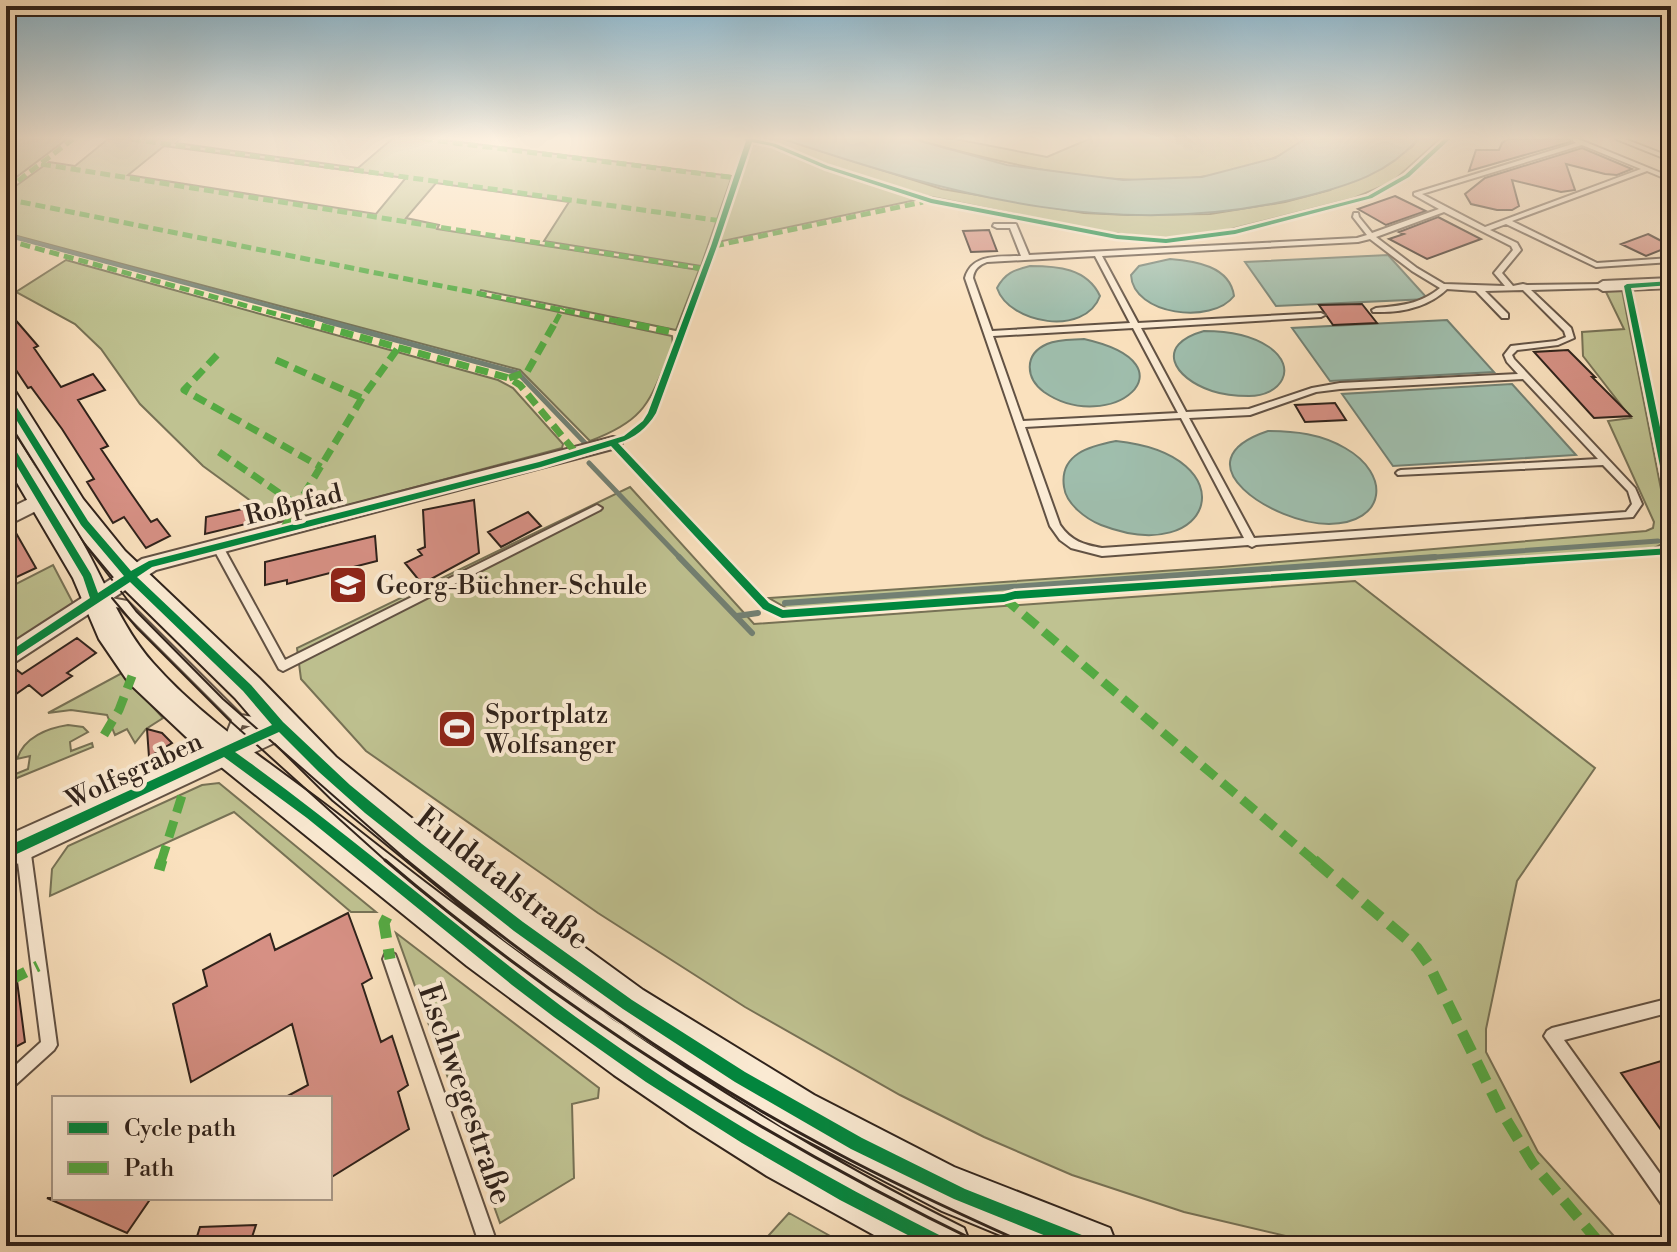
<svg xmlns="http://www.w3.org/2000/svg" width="1677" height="1252" viewBox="0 0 1677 1252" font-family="'Libre Bodoni',serif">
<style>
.green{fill:#bfc291;stroke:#777256;stroke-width:2;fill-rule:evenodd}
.water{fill:#9fbead;stroke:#728073;stroke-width:2}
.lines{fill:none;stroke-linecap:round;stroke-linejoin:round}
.stream-far2{stroke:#728073;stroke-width:4}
.stream-far1{stroke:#728073;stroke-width:5}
.stream{stroke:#728073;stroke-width:6}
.building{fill:#d69084;stroke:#2f221b;stroke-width:2}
.service-casing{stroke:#625244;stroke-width:4}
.minor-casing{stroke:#625244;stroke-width:4}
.tertiary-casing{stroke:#625244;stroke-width:4}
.secondary-casing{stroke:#2f221b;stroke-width:4}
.service{fill:#fcecd5;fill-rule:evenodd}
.minor{fill:#fcecd5;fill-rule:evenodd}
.tertiary{fill:#fcecd5;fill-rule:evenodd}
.secondary{fill:#fcecd5;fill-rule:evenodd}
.tram-far1{stroke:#2f221b;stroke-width:2}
.tram{stroke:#2f221b;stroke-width:3}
.quiet-far3{stroke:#54aa43;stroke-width:5;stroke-dasharray:10 5;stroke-linecap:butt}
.quiet-far2{stroke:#54aa43;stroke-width:7;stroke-dasharray:13 7;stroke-linecap:butt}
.quiet-far1{stroke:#54aa43;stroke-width:9;stroke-dasharray:17 9;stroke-linecap:butt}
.quiet{stroke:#54aa43;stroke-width:11;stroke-dasharray:22 11;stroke-linecap:butt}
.cycleway-casing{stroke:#fcecd5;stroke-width:5}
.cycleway{fill:#00873e;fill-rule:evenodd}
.labels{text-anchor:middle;stroke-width:8;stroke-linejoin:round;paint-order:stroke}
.street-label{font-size:26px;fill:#2f221b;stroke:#fcecd5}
.poi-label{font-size:26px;fill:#2f221b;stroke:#fcecd5;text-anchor:start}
.near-street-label{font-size:32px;fill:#2f221b;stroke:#fcecd5}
</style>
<rect width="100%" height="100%" fill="#fae1be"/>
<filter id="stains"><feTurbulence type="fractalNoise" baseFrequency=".0025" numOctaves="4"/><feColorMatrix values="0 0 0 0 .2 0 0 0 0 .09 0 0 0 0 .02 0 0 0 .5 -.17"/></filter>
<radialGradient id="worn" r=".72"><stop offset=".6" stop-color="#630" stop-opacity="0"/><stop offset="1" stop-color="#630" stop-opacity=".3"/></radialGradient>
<!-- green -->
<path class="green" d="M6 139H67L6 185Z
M108 139H180L176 143 358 168 392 139H435L732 176 701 266 544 241 569 202 436 183 406 218 439 225 437 229 699 270 676 330 481 290 478 295 672 336 673 346C649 400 649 419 590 441L520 370 6 233V193L49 162 75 166ZM164 146 405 178V179L376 214 128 175Z
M760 139H783L942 189 1084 213 1129 215 1210 214 1285 202 1330 190 1412 147 1418 139H1440L1392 182 1354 198 1223 231 1191 237 1158 238 1103 232 927 196 836 168Z
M913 139H955L1047 157 1089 139H1305C1295 145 1284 154 1274 158 1162 204 1024 169 913 139Z
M753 144H762L917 197 916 200 718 242Z
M66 260 498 380 513 388 563 444 562 448 281 523 203 466 140 404 101 349 75 324 16 292Z
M1605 290H1622L1669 530C1668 541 1663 544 1654 548L788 609 769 598 1221 567 1646 531 1653 528 1654 522 1608 421 1631 418 1583 356 1582 332 1624 329Z
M630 487 754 624 1355 581 1595 768 1517 881 1486 1029V1052L1538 1152 1623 1246H1328L1184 1212 1072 1175 984 1137 900 1095 745 1007 598 913 366 751 301 679 297 648Z
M53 565 74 605 15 644 6 640V589Z
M122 673 163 718 146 729 135 743 127 729 115 735 107 715 71 710 48 713Z
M68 725 83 727 88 732 70 742 71 751 92 743 93 747 12 780 13 775 28 769 30 756 17 759C24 737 48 728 68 725Z
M219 783 376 912H351L234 812 50 896 52 869 68 846 202 785Z
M396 933 599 1088 598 1098 572 1104 574 1178 500 1223Z
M789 1213 848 1246H759Z"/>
<!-- water -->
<path class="water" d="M783 139H913L1007 165 1123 180 1202 177 1275 158 1305 139H1418C1389 173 1350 185 1307 196 1123 243 957 197 783 139Z
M1388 255 1428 299 1276 306 1245 262Z
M1170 259C1195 261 1230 266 1234 296 1212 325 1133 315 1131 275L1139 266Z
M1030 266C1057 266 1087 268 1100 296 1085 337 1009 324 997 288 1005 273 1014 270 1030 266Z
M1447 320 1494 372 1330 381 1292 328Z
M1204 331C1227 331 1250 334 1269 347 1299 368 1281 396 1249 396 1236 396 1224 395 1212 391 1173 378 1154 345 1204 331Z
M1084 339C1200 365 1109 437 1044 392 1025 378 1024 354 1047 344 1059 339 1072 340 1084 339Z
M1512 384 1576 455 1393 466 1342 394Z
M1268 431C1295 431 1321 434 1345 448 1391 474 1387 523 1329 524 1275 524 1175 462 1268 431Z
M1116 441C1249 455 1215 569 1101 525 1086 519 1066 504 1064 487 1059 454 1090 446 1116 441Z"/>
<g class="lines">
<!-- stream-far2 -->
<path class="stream-far2" d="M6 235 333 323"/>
<!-- stream-far1 -->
<path class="stream-far1" d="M325 321 518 373 586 444
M589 463 681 559
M1407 559 1658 541"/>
<!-- stream -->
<path class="stream" d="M679 557 752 633
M785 603 1435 557
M737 616 758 613"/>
</g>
<!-- building -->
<path class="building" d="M1508 139H1570V142L1469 171 1476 150H1499L1502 143Z
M1582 148 1632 169 1617 175 1605 174 1566 164 1575 190 1561 192 1512 180 1519 206 1512 210H1497L1471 204 1465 194 1485 178Z
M1395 196 1426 211 1386 225 1358 209Z
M1438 217 1481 239 1427 259 1389 239 1404 234 1399 232Z
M989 230 997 251 971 252 963 231Z
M1648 234 1671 246 1646 256 1621 244Z
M1362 304 1377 323 1333 325 1319 305Z
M6 309 38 346 34 348 61 387 93 374 105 390 78 400 108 446 101 449 128 489 151 522 157 519 170 536 146 548 124 517 113 523 87 482 94 479 62 429 31 387 28 388 6 355Z
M1568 350 1595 377H1592L1631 416 1594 418 1534 352Z
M1335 403 1346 420 1305 422 1295 405Z
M474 500 479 553 422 584 405 563 422 555 418 550 425 547 423 510Z
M247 508 246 524 205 534 206 517Z
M528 512 541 526 501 547 488 532Z
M12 526 36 568 6 582V529Z
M375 536 377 561 287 584V580L265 585V562Z
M77 638 96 653 67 673 72 676 42 696 29 685 6 701V677L17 670 22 674Z
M147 729 162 733 172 743 149 757Z
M348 913 372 978 362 984 381 1042 392 1036 408 1085 398 1092 409 1129 330 1178V1098H284L308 1085 292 1024 191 1082 173 1004 207 986 203 970 270 934 275 950Z
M16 973 25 1042 6 1052V974Z
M1671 1058V1144L1621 1073Z
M47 1198H151L127 1233Z
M256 1225 249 1246H194L200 1227Z"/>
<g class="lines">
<defs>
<path id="service" d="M1573 139H1578L1671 177V181L1647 171 1512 221 1597 263 1671 258V262L1596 267 1506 224 1490 230 1517 243 1521 250 1502 273 1513 286 1523 284 1527 285 1603 284 1607 286 1603 288 1531 290 1571 328 1574 338 1558 345 1517 350 1512 355 1514 359 1635 488 1642 504 1633 517 1256 545 1252 547 1248 545 1102 556 1071 548 1060 540 1050 526 965 278C972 253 1000 257 1021 256L1010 228H997L993 226 994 224H1016L1029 255 1357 238 1367 235 1353 217 1354 213H1358L1359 217 1372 233 1439 209 1414 195V193L1576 143 1573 141ZM1582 145 1641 169 1485 227 1422 194ZM1444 212 1511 246 1513 250 1494 273 1505 286 1444 284 1417 268 1376 237ZM1370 239 1412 271 1440 288C1421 304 1400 306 1376 308L1372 310 1373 312C1400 313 1427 308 1447 289L1476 291 1502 318H1508V314L1485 291 1523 290 1564 331 1566 337 1556 341 1511 346 1504 355 1507 362 1518 374 1340 383 1312 388 1249 409 1186 412 1141 328 1321 317 1325 315 1321 313 1138 323 1102 256 1358 242ZM1095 256 1130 323 992 331 973 278C974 269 979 265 987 262ZM1133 328 1178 413 1023 421 993 336ZM1523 379 1598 459 1401 470 1398 471 1396 473 1398 475 1603 465 1628 491 1632 504 1626 512 1254 538 1189 418 1250 415 1316 392 1340 389ZM1181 418 1244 538 1102 548C1084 545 1071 541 1060 525L1025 427Z
M1616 139H1625L1671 157V161Z
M597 505 602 508 600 510 283 671 279 669 212 546 213 543H221L285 660Z
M101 596 127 601 241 715 271 720 273 724 271 728 267 729 242 725 231 752 227 753 223 752 221 748 232 720 120 608 97 603 96 600 97 597Z
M23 841 28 843 30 847 57 1045 54 1050 11 1089 6 1092V1074L41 1042 16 847 18 843Z
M390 952 395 954 397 959 498 1246H480L383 959 385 954Z
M1671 998V1012L1564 1040 1671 1189V1211L1665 1209 1544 1036 1547 1031 1552 1028Z"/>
<path id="minor" d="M1671 278V288L1603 291 1595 286 1603 281Z
M613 437 620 439 622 443 620 447 156 570 6 668V647L142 559Z
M41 493 48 495 51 500 48 505 6 526V510Z"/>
<path id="tertiary" d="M280 713 291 717 295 726 291 735 6 869V836Z"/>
<path id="secondary" d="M6 389 15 391 83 499 125 551 259 678 336 757 456 854 643 990 814 1095 954 1167 1110 1228 1117 1246H1027L942 1211 782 1127 613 1020 505 941 333 800 267 735 235 698 122 587 77 533C103 576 120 626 153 663 206 723 277 767 340 816 537 972 737 1116 964 1228L971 1246H894L767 1176 690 1127 614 1075 467 966 199 749 129 683 99 639 73 578 6 464V432L15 435 39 473 6 416Z"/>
</defs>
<!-- service casing -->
<use href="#service" class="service-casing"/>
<!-- minor casing -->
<use href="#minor" class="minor-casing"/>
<!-- tertiary casing -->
<use href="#tertiary" class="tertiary-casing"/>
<!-- secondary casing -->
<use href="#secondary" class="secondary-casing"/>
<!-- service -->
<use href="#service" class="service"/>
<!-- minor -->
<use href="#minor" class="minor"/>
<!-- tertiary -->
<use href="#tertiary" class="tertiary"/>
<!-- secondary -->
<use href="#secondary" class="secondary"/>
<!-- tram-far1 -->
<path class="tram-far1" d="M6 418 86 546 136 611 223 699 409 862
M112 598 137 628 229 720 387 862"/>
<!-- tram -->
<path class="tram" d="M385 860C568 1016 770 1142 986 1246
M406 860C539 969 681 1071 833 1151 898 1186 964 1216 1031 1246"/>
<!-- quiet-far3 -->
<path class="quiet-far3" d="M131 139 722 221
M423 139 737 178
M41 164 704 269
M6 190 73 139
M6 199 627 323
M6 240 309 323
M714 246 923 202
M555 323 563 308"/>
<!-- quiet-far2 -->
<path class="quiet-far2" d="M302 321 509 378 520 385 576 453
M617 321 682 334
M217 355 184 390 321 467
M276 360 362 398
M509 378 527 372 556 321
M219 452 297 505
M283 529 362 398 398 348"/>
<!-- quiet-far1 -->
<path class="quiet-far1" d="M1004 598 1316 862
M104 735 119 710 132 676
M161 862 184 789"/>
<!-- quiet -->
<path class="quiet" d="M1314 860 1417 948 1429 965 1501 1111 1533 1164 1602 1246
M159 870 162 860
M387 917 384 923 390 959
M6 982 38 966"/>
<defs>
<path id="cycleway" d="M744 139H755L776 144 828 166 932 199 1117 235 1166 239 1235 230 1368 196 1405 175 1444 139H1450L1409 177 1372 198 1235 234 1166 243 1117 239 931 203 824 168 772 146 752 142 717 246 656 413C647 428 635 438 618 443L769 603 783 610 1004 594 1015 591 1671 548V554L1015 599 1004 602 782 618 763 609 611 446 541 467 152 567 137 577 251 685 283 722 350 785 422 844 523 922 632 1000 745 1072 862 1138 965 1189 1097 1241 1100 1246H1071L954 1199 851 1149 735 1082 623 1009 514 931 365 813 319 772 279 732 235 752C347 832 451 923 561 1006 683 1097 815 1173 951 1241L954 1246H929L840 1200 742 1143 646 1082 554 1017 512 985 307 818 224 757 6 859V847L272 725 243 691 130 582 6 663V654L90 598 83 577 6 448V438L10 441 91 574 98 593 124 576 81 525 6 403V395H9L88 521 131 571 149 561 539 462 624 436 643 421 648 413 711 246 746 141Z
M1671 281V285L1631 288 1671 480V504L1667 501 1624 286 1627 284Z"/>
</defs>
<!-- cycleway casing -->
<use href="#cycleway" class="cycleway-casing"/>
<!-- cycleway -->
<use href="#cycleway" class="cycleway"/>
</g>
<!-- sky -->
<linearGradient id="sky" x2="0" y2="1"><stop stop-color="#8bb8d0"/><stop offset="0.44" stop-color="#fdf2e2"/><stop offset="1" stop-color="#fdf2e2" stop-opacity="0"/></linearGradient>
<rect width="1677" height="314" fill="url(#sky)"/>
<!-- icons -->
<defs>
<symbol id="school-square" viewBox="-11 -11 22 22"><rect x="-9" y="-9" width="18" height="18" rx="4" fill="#8f2418" stroke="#fcecd5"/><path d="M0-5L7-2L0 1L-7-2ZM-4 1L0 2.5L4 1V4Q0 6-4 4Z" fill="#fff"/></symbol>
<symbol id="stadium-square" viewBox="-11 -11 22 22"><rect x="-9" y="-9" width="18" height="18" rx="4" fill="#8f2418" stroke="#fcecd5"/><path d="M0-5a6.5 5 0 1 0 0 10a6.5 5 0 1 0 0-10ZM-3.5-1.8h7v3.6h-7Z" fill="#fff"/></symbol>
</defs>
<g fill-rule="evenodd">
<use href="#school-square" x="326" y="563" width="44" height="44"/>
<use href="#stadium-square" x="435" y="707" width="44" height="44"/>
</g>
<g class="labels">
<!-- street labels -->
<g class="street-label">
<text transform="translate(293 504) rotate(-14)" y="9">Roßpfad</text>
<text transform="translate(134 770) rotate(-25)" y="9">Wolfsgraben</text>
</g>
<!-- poi labels -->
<g class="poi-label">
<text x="376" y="594">Georg-Büchner-Schule</text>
<text x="485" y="723">Sportplatz<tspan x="485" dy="30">Wolfsanger</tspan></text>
</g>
<!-- near-street labels -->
<g class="near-street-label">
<text transform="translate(503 878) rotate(38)" y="11">Fuldatalstraße</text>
<text transform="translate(466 1094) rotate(71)" y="11">Eschwegestraße</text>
</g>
</g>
<!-- margin -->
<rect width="1677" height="1252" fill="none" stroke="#fae1be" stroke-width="32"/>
<rect x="8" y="8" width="1661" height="1236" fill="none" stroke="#2f221b" stroke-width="4"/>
<rect x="16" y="16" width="1645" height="1220" fill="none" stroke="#2f221b" stroke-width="2"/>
<!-- legend -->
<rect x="52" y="1096" width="280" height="104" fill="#fcecd5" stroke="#aa9b8b" stroke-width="2"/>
<rect x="68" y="1122" width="40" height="12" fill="#00873e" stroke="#aa9b8b" stroke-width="2"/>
<text x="124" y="1136" font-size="24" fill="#2f221b">Cycle path</text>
<rect x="68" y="1162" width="40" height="12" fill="#54aa43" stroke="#aa9b8b" stroke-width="2"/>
<text x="124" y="1176" font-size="24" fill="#2f221b">Path</text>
<rect width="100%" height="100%" filter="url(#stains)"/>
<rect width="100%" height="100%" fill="url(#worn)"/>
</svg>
